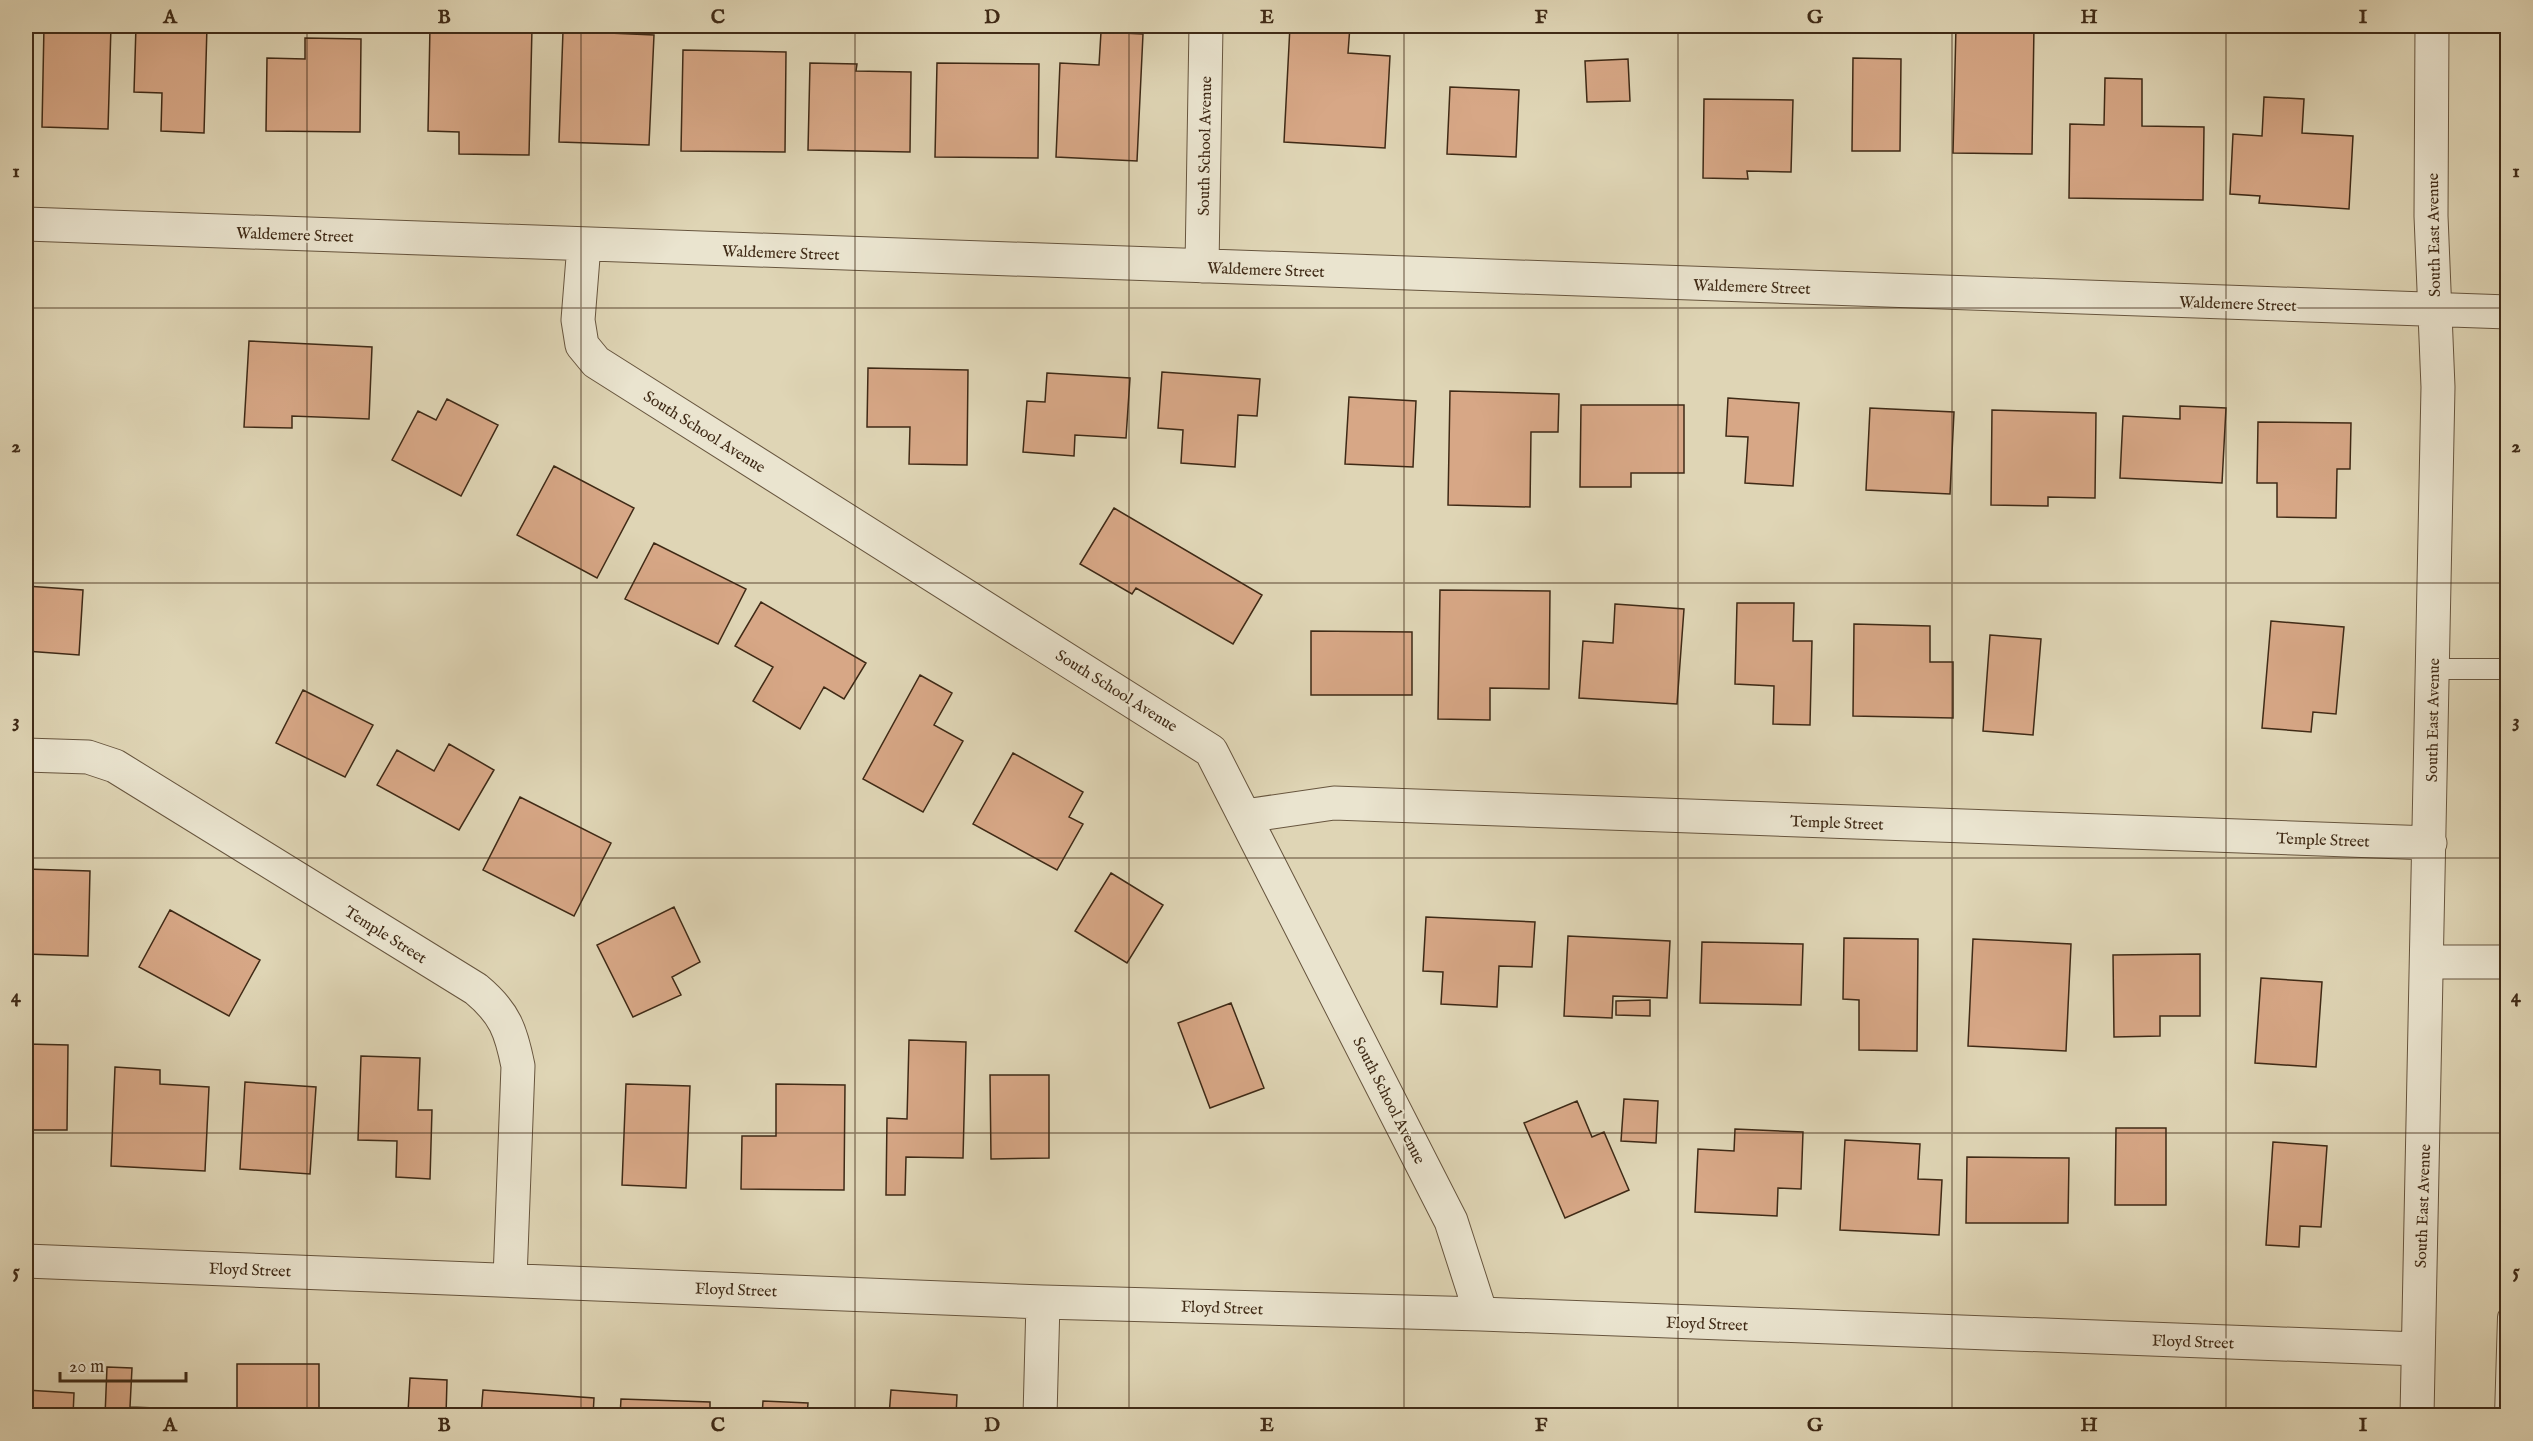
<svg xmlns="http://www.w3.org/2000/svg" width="2533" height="1441" viewBox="0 0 2533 1441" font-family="'IM FELL English',serif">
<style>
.building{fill:#d7a786;stroke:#3f2a16;stroke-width:1.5}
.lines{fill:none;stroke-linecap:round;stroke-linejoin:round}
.service-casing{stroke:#67553e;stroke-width:22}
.minor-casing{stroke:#67553e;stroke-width:35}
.service{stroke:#eae4cf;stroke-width:20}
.minor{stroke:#eae4cf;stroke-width:33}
.grid{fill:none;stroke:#3f2a16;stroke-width:1.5;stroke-opacity:0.55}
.labels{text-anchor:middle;stroke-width:4.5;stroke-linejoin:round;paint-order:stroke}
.street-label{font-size:16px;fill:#3f2a16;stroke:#eae4cf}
.neatline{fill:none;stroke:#3f2a16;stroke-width:2}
.grid-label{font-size:20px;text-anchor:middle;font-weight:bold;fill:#3f2a16}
</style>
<rect width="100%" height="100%" fill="#dfd5b5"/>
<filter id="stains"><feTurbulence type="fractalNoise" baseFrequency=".00333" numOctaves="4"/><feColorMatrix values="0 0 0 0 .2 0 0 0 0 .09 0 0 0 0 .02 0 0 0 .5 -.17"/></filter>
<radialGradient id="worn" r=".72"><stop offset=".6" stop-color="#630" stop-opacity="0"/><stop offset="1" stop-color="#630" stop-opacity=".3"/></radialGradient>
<!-- building -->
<path class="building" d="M44 26H111L108 129 42 127Z
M136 26H207L204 133 161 131 162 93 134 92Z
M430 26 532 28 529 155 459 154V132L428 131Z
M1290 26H1350L1348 53 1390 56 1385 148 1284 142Z
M1956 26H2034L2032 154 1953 153Z
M563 31 654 35 649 145 559 142Z
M1101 32 1143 34 1137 161 1056 157 1060 63 1099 65Z
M305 38 361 39 360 132 266 131 267 58 305 59Z
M683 50 786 52 785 152 681 151Z
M1853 58 1901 59 1900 151H1852Z
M1628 59 1630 101 1587 102 1585 61Z
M810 63 857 64 856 71 911 72 910 152 808 150Z
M937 63 1039 64 1038 158 935 157Z
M2105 78 2142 79V126L2204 127 2203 200 2069 198 2070 124 2104 125Z
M1450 87 1519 90 1516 157 1447 154Z
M2264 97 2304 99 2302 133 2353 136 2349 209 2259 203 2260 196 2230 194 2233 134 2262 136Z
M1704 99 1793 100 1791 172 1747 171 1748 179 1703 178Z
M249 341 372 347 369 419 292 416V428L244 427Z
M868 368 968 370 967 465 909 464 910 427H867Z
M1162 372 1260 379 1257 416 1238 415 1235 467 1181 463 1183 430 1158 428Z
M1047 373 1130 378 1126 438 1075 435 1074 456 1023 452 1027 401 1045 402Z
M1450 391 1559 394 1558 432H1531L1530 507 1448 505Z
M1349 397 1416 401 1413 467 1345 464Z
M1728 398 1799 403 1793 486 1745 483 1748 437 1726 436Z
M447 399 498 425 461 496 392 460 418 411 436 420Z
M1581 405H1684V473H1631V487H1580Z
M2180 406 2226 408 2222 483 2120 478 2123 416 2180 419Z
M1870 408 1954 412 1950 494 1866 490Z
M1992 410 2096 413 2095 498 2048 497V506L1991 505Z
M2258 422 2351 423 2350 469H2337L2336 518 2277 517V483H2257Z
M554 466 634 508 597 578 517 535Z
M1114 508 1262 595 1233 644 1136 588 1132 594 1080 564Z
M654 543 746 589 718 644 625 599Z
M26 586 83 590 79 655 26 651Z
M1440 590 1550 591 1549 689 1490 688V720L1438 719Z
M761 602 866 663 844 699 824 687 800 729 753 701 773 667 735 646Z
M1737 603H1794L1793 641H1812L1810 725 1773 724 1774 686 1735 684Z
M1615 604 1684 609 1677 704 1579 698 1583 641 1613 643Z
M2271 621 2344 627 2336 714 2313 712 2311 732 2262 728Z
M1854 624 1930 626V662H1953V718L1853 716Z
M1311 631 1412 632V695H1311Z
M1990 635 2041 639 2033 735 1983 731Z
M920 675 952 693 934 725 963 741 923 812 863 779Z
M303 690 373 725 345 777 276 743Z
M449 744 494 770 459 830 377 785 397 750 434 771Z
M1013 753 1083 792 1069 817 1083 824 1057 870 973 824Z
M520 797 611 843 574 916 483 870Z
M26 869 90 871 88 956 26 954Z
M1111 873 1163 905 1127 963 1075 931Z
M674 907 700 962 672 977 681 995 633 1017 597 945Z
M170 910 260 960 229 1016 139 967Z
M1426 917 1535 922 1532 967 1499 966 1497 1007 1441 1004 1443 972 1423 971Z
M1568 936 1670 941 1667 998 1613 996 1612 1018 1564 1016Z
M1844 938 1918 939 1917 1051 1859 1050V1000L1843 999Z
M1973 939 2071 944 2066 1051 1968 1046Z
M1702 942 1803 944 1801 1005 1700 1003Z
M2200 954V1016H2160V1036L2114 1037 2113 955Z
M2261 978 2322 982 2316 1067 2255 1063Z
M1650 1000V1016L1616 1015V1001Z
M1231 1003 1264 1088 1210 1108 1178 1023Z
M909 1040 966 1042 963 1158 906 1157 905 1195H886L887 1118 907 1119Z
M26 1044 68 1045 67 1130H26V1155Z
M361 1056 420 1058 418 1110H432L430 1179 396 1177 397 1141 358 1140Z
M115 1067 160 1070V1084L209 1087 205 1171 111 1166Z
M990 1075H1049V1158L991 1159Z
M245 1082 316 1087 310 1174 240 1169Z
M626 1084 690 1086 686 1188 622 1185Z
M776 1084 845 1085 844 1190 741 1189 742 1136H776Z
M1624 1099 1658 1101 1656 1143 1621 1141Z
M1577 1101 1592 1137 1604 1132 1629 1190 1565 1218 1524 1123Z
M2116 1128H2166V1205H2115Z
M1735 1129 1803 1132 1801 1189 1778 1188 1777 1216 1695 1212 1698 1149 1734 1151Z
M1845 1140 1920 1144 1918 1179 1942 1180 1939 1235 1840 1230Z
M2273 1142 2327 1146 2321 1227 2300 1226 2299 1247 2266 1245Z
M1967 1157 2069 1158 2068 1223H1966Z
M237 1364H319V1416H237Z
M107 1367 132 1368 130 1407 181 1409 180 1416H105Z
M410 1378 447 1380 446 1416H371V1409L408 1412Z
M26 1390 74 1393 73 1416H26Z
M483 1390 594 1398 593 1416H481Z
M891 1390 957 1395 956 1416H889Z
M621 1399 710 1402V1416H620Z
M763 1401 808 1403 807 1416H762Z"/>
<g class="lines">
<defs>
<path id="service" d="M2433 669H2508
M2505 1416 2508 1317"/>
<path id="minor" d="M26 224 2508 312
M584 245 578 320 582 345 596 362 1211 751 1451 1221 1481 1314
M1202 266 1206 26
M26 755 88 757 115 766 476 989C505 1013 511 1031 518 1066L510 1279
M1245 816 1334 803 2430 843
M2428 962H2508
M26 1261 1043 1302 1481 1314 2418 1349
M1040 1416 1043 1302
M2417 1416 2438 387 2431 216 2432 26"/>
</defs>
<!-- service casing -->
<use href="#service" class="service-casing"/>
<!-- minor casing -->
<use href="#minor" class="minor-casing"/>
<!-- service -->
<use href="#service" class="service"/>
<!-- minor -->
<use href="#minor" class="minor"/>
</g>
<!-- grid -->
<path class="grid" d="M307 26V1416M581 26V1416M855 26V1416M1129 26V1416M1404 26V1416M1678 26V1416M1952 26V1416M2226 26V1416M26 308H2508M26 583H2508M26 858H2508M26 1133H2508"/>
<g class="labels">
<!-- street labels -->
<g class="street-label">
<text transform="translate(1204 146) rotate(-89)" y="6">South School Avenue</text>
<text transform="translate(295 234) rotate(2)" y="6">Waldemere Street</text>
<text transform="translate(2433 235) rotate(-91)" y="6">South East Avenue</text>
<text transform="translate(781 252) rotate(2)" y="6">Waldemere Street</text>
<text transform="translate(1266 269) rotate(2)" y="6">Waldemere Street</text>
<text transform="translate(1752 286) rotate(2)" y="6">Waldemere Street</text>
<text transform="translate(2238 303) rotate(2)" y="6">Waldemere Street</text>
<text transform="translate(705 431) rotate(32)" y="6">South School Avenue</text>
<text transform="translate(1117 690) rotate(32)" y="6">South School Avenue</text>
<text transform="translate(2432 720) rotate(-89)" y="6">South East Avenue</text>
<text transform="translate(1837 822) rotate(2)" y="6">Temple Street</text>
<text transform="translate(2323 839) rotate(2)" y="6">Temple Street</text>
<text transform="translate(386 934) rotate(32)" y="6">Temple Street</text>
<text transform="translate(1390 1100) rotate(63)" y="6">South School Avenue</text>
<text transform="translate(2422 1206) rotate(-88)" y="6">South East Avenue</text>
<text transform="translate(250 1269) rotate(2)" y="6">Floyd Street</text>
<text transform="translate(736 1289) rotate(2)" y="6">Floyd Street</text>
<text transform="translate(1222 1307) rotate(2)" y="6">Floyd Street</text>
<text transform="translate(1707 1323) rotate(2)" y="6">Floyd Street</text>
<text transform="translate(2193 1341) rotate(2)" y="6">Floyd Street</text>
</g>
</g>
<!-- margin -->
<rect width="2533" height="1441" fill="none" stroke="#dfd5b5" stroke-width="66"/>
<!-- scale -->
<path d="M60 1372v9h126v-9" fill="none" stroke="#3f2a16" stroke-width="3"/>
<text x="69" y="1372" font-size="18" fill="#3f2a16" stroke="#eae4cf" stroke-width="4.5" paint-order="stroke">20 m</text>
<rect x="33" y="33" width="2467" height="1375" class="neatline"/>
<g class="grid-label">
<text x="170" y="23">A</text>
<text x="444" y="23">B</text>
<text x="718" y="23">C</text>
<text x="992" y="23">D</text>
<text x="1267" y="23">E</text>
<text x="1541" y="23">F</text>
<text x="1815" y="23">G</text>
<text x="2089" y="23">H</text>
<text x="2363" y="23">I</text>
<text x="16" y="177">1</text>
<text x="2516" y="177">1</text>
<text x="16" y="452">2</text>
<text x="2516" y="452">2</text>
<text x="16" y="727">3</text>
<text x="2516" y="727">3</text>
<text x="16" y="1002">4</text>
<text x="2516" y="1002">4</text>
<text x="16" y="1277">5</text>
<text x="2516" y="1277">5</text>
<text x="170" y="1431">A</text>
<text x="444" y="1431">B</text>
<text x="718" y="1431">C</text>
<text x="992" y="1431">D</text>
<text x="1267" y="1431">E</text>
<text x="1541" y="1431">F</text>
<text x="1815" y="1431">G</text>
<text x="2089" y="1431">H</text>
<text x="2363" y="1431">I</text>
</g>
<rect width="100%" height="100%" filter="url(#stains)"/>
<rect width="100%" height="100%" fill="url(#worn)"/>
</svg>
